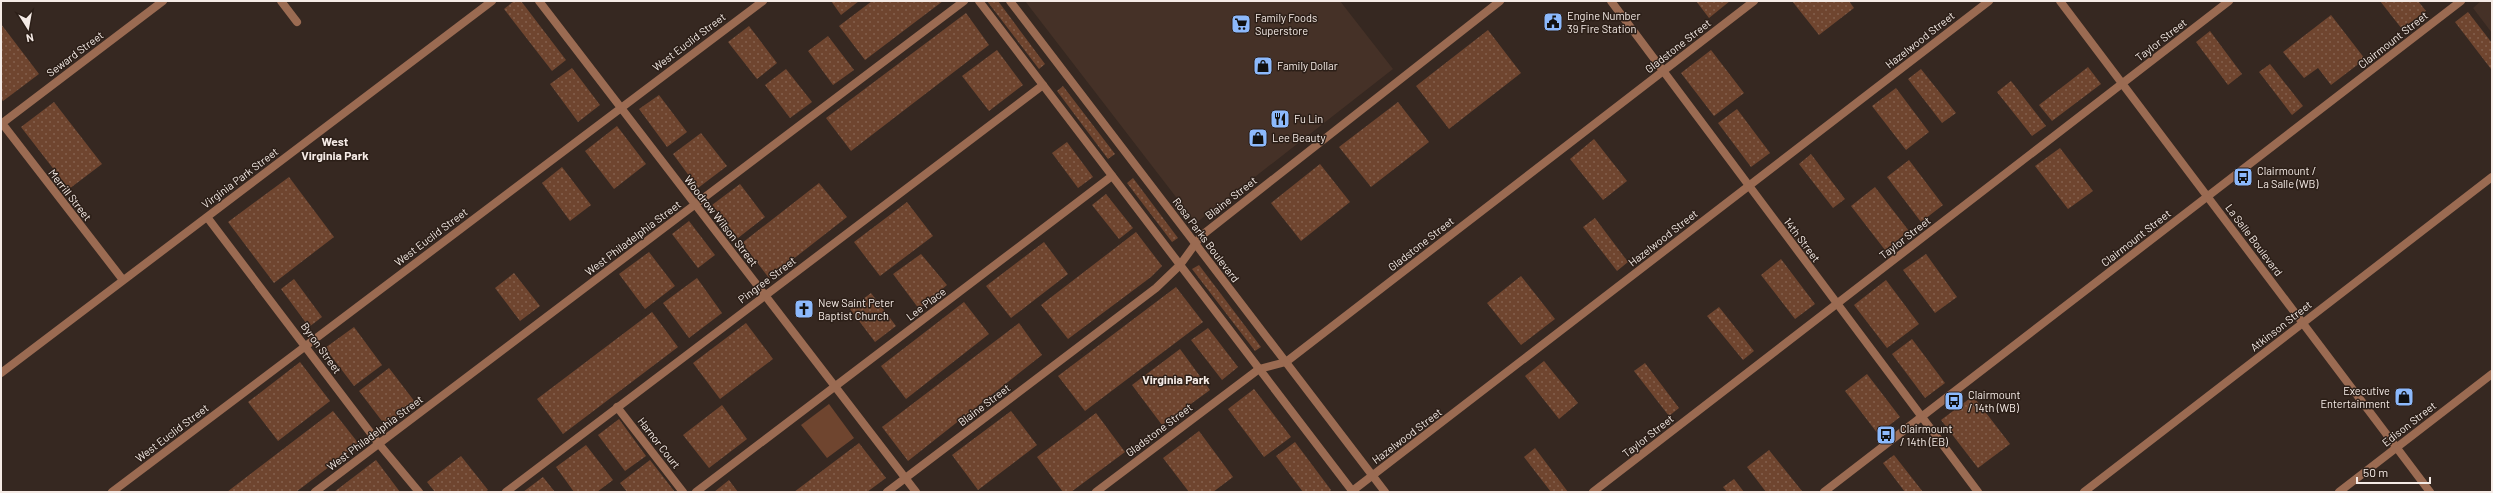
<svg xmlns="http://www.w3.org/2000/svg" width="2493" height="493" viewBox="0 0 2493 493" font-family="Barlow,sans-serif">
<style>
.built{fill:#453127}
.grass{fill:url(#grass-dots)}
.green{fill:#6f452f}
.lines{fill:none;stroke-linecap:round;stroke-linejoin:round}
.minor{stroke:#9b6b52;stroke-width:8}
.tertiary{stroke:#9b6b52;stroke-width:8}
.labels{text-anchor:middle;stroke-width:3;stroke-linejoin:round;paint-order:stroke}
.poi-label{font-size:11px;fill:#f5ebe6;stroke:#2c1f18;text-anchor:start}
.street-label{font-size:11px;fill:#f5ebe6;stroke:#2c1f18}
.neighbourhood-label{font-size:12px;font-weight:bold;fill:#f5ebe6;stroke:#2c1f18}
</style>
<defs>
<pattern id="grass-dots" width="8" height="8" patternUnits="userSpaceOnUse"><rect width="8" height="8" fill="#6f452f"/><path d="M2 2h.1M6 6h.1" fill="none" stroke="#84604d" stroke-width="1.8" stroke-linecap="round"/></pattern>
</defs>
<rect width="100%" height="100%" fill="#362821"/>
<!-- built -->
<path class="built" d="M1025 1H1340L1393 69 1196 223Z
M2481 1H2492V33L2473 8Z"/>
<!-- grass -->
<path class="grass" d="M514 1H521L566 60 552 71 504 9Z
M831 1H859L841 15Z
M872 1H943L865 60 839 26Z
M987 1H998L1045 64 1039 69Z
M1696 1H1730L1709 18Z
M1792 1H1849L1854 8 1819 35Z
M2380 1H2418L2426 11 2402 29Z
M2468 12 2492 43 2491 69 2455 22Z
M966 13 989 45 851 151 826 118Z
M2331 15 2365 59 2331 85 2318 68 2304 78 2283 52Z
M1 24 39 74 3 101 1 99Z
M749 26 777 63 757 79 728 42Z
M1488 30 1521 73 1449 129 1416 86Z
M2210 31 2242 74 2228 85 2196 42Z
M828 36 854 70 833 85 808 51Z
M997 50 1023 85 989 111 962 76Z
M1711 50 1744 93 1714 116 1681 73Z
M2270 64 2303 106 2292 115 2259 72Z
M2088 67 2101 84 2052 121 2039 105Z
M572 68 600 105 578 122 550 84Z
M786 69 812 102 790 118 765 85Z
M1921 69 1956 113 1942 123 1908 79Z
M2011 81 2046 126 2032 136 1997 92Z
M1063 86 1115 154 1108 159 1057 91Z
M1896 88 1929 132 1906 150 1872 106Z
M659 95 687 132 667 147 639 109Z
M54 102 102 164 69 189 21 127Z
M1398 102 1429 142 1371 187 1339 147Z
M1737 109 1770 153 1751 167 1718 123Z
M617 126 646 164 614 189 585 151Z
M701 133 727 166 698 188 673 154Z
M1594 139 1627 181 1603 200 1570 159Z
M1067 142 1093 177 1078 188 1052 153Z
M2060 148 2093 191 2068 209 2035 166Z
M1811 154 1845 199 1833 208 1799 164Z
M1909 160 1943 205 1921 222 1887 177Z
M1320 164 1350 202 1301 241 1271 203Z
M562 167 591 205 570 221 542 183Z
M289 177 334 237 274 283 228 222Z
M1133 178 1178 238 1172 242 1127 183Z
M819 183 847 217 769 278 742 243Z
M740 184 765 217 738 238 712 205Z
M1875 187 1909 231 1885 250 1851 206Z
M1106 194 1133 228 1119 239 1092 205Z
M907 202 933 236 880 276 854 242Z
M1595 218 1628 262 1617 271 1583 227Z
M689 221 715 255 698 268 672 234Z
M1136 232 1162 266 1151 277 1068 339 1041 305Z
M1044 242 1068 274 1011 318 986 286Z
M649 252 675 286 645 309 619 274Z
M921 254 947 285 919 309 893 274Z
M1926 254 1957 297 1935 313 1903 270Z
M1781 259 1815 304 1795 319 1761 275Z
M1199 265 1261 347 1255 351 1192 269Z
M514 273 540 306 520 321 495 288Z
M1521 276 1555 319 1521 345 1487 303Z
M697 278 722 313 689 338 663 303Z
M294 279 322 317 309 327 281 289Z
M1886 280 1919 324 1887 348 1854 305Z
M1176 287 1203 322 1085 411 1058 376Z
M871 293 896 326 875 342 850 309Z
M964 302 989 334 906 399 881 366Z
M1719 307 1754 351 1743 360 1707 316Z
M652 312 678 347 563 434 537 399Z
M746 323 773 359 720 399 693 363Z
M1019 323 1042 355 908 461 882 427Z
M354 327 382 365 354 386 325 348Z
M1208 328 1238 367 1222 380 1191 340Z
M1912 339 1945 383 1925 398 1892 354Z
M1180 349 1210 390 1162 425 1132 385Z
M1544 361 1578 403 1559 419 1525 376Z
M300 362 330 401 278 441 248 402Z
M1645 363 1679 408 1669 416 1634 371Z
M389 368 415 402 385 425 359 391Z
M1867 374 1900 417 1878 434 1845 391Z
M1254 389 1291 437 1264 457 1228 409Z
M1973 396 2010 444 1978 468 1941 420Z
M722 405 747 439 709 468 683 435Z
M333 411 359 444 296 492H227Z
M1011 411 1037 445 978 490 952 455Z
M1096 413 1125 452 1071 492H1063L1037 457Z
M619 419 646 456 625 471 598 435Z
M1199 431 1233 477 1213 492H1189L1163 458Z
M1295 442 1331 490 1329 492H1303L1276 456Z
M859 443 886 478 867 492H794Z
M586 445 613 480 597 492H574L556 467Z
M1535 448 1568 492H1551L1524 457Z
M1769 450 1802 491 1801 492H1766L1747 467Z
M1894 455 1923 492H1905L1883 463Z
M461 456 488 490 485 492H435L427 482Z
M376 460 400 492H334Z
M650 460 675 492H627L620 483Z
M543 477 555 492H523Z
M1734 479 1744 492H1727L1723 487Z
M729 480 738 492H714Z"/>
<!-- green -->
<path class="green" d="M829 404 854 438 827 458 801 425Z"/>
<g class="lines">
<!-- minor -->
<path class="minor" d="M281 1 297 22
M539 1 916 492
M2060 1 2430 492
M1 122 123 280
M1 124 163 1
M207 217 379 444 419 492
M1 373 492 1
M617 407 683 492
M112 492 763 1
M315 492 964 1
M506 492 1043 85
M696 492 1112 176
M887 492 1156 288 1180 265 1201 236 1500 1
M1096 492 1259 369 1286 362 1754 1
M1351 492 1989 1
M1593 492 2229 1
M1824 492 2461 1
M2084 492 2492 177
M2339 492 2492 374"/>
<!-- tertiary -->
<path class="tertiary" d="M979 1 1353 492
M1010 1 1385 492
M1611 1 1978 492"/>
</g>
<!-- icons -->
<defs>
<symbol id="civic-square" viewBox="-11 -11 22 22"><rect x="-9" y="-9" width="18" height="18" rx="4" fill="#8cb9fc" stroke="#2c1f18"/><path d="M-.6-6.5H3V-4.5H.6V-3L4-1V1h2V6H-6V1h2V-1L-.6-3ZM-1.2 2.5V6h2.4V2.5Z" fill="#111"/></symbol>
<symbol id="supermarket-square" viewBox="-11 -11 22 22"><rect x="-9" y="-9" width="18" height="18" rx="4" fill="#8cb9fc" stroke="#2c1f18"/><path d="M-6-5.5h2.5l.6 2H6L4.5 2H-2.5L-4.4-4H-6ZM-1.5 3.2a1.3 1.3 0 1 0 .1 0ZM3 3.2a1.3 1.3 0 1 0 .1 0Z" fill="#111"/></symbol>
<symbol id="shop-square" viewBox="-11 -11 22 22"><rect x="-9" y="-9" width="18" height="18" rx="4" fill="#8cb9fc" stroke="#2c1f18"/><path d="M-5-2.5h2.3a2.7 3.5 0 0 1 5.4 0H5L5.5 6h-11ZM-1.5-2.5h3a1.5 2.3 0 0 0-3 0Z" fill="#111"/></symbol>
<symbol id="restaurant-square" viewBox="-11 -11 22 22"><rect x="-9" y="-9" width="18" height="18" rx="4" fill="#8cb9fc" stroke="#2c1f18"/><path d="M-5-6h1v4h1v-4h1v4h1v-4h1v5L-1.5 .5V6h-2V.5L-5-1ZM5-6V6H3V1.5H1.5Q1.5-4 5-6Z" fill="#111"/></symbol>
<symbol id="bus-square" viewBox="-11 -11 22 22"><rect x="-9" y="-9" width="18" height="18" rx="4" fill="#8cb9fc" stroke="#2c1f18"/><path d="M-5-6H5V4H4V6H2V4H-2V6H-4V4H-5ZM-3.5-4V0h7V-4ZM-3.5 1.2v1.5H-2V1.2ZM2 1.2v1.5H3.5V1.2Z" fill="#111"/></symbol>
<symbol id="church-square" viewBox="-11 -11 22 22"><rect x="-9" y="-9" width="18" height="18" rx="4" fill="#8cb9fc" stroke="#2c1f18"/><path d="M-1.2-6h2.4v3.5h3.3v2.4h-3.3V6h-2.4V-.1h-3.3v-2.4h3.3Z" fill="#111"/></symbol>
</defs>
<g fill-rule="evenodd">
<use href="#civic-square" x="1542" y="11" width="22" height="22"/>
<use href="#supermarket-square" x="1230" y="13" width="22" height="22"/>
<use href="#shop-square" x="1252" y="55" width="22" height="22"/>
<use href="#restaurant-square" x="1269" y="108" width="22" height="22"/>
<use href="#shop-square" x="1247" y="127" width="22" height="22"/>
<use href="#bus-square" x="2232" y="166" width="22" height="22"/>
<use href="#church-square" x="793" y="298" width="22" height="22"/>
<use href="#shop-square" x="2393" y="386" width="22" height="22"/>
<use href="#bus-square" x="1943" y="390" width="22" height="22"/>
<use href="#bus-square" x="1875" y="424" width="22" height="22"/>
</g>
<g class="labels">
<!-- poi labels -->
<g class="poi-label">
<text x="1567" y="20">Engine Number<tspan x="1567" dy="13">39 Fire Station</tspan></text>
<text x="1255" y="22">Family Foods<tspan x="1255" dy="13">Superstore</tspan></text>
<text x="1277" y="70">Family Dollar</text>
<text x="1294" y="123">Fu Lin</text>
<text x="1272" y="142">Lee Beauty</text>
<text x="2257" y="175">Clairmount /<tspan x="2257" dy="13">La Salle (WB)</tspan></text>
<text x="818" y="307">New Saint Peter<tspan x="818" dy="13">Baptist Church</tspan></text>
<text x="2390" y="395" text-anchor="end">Executive<tspan x="2390" dy="13">Entertainment</tspan></text>
<text x="1968" y="399">Clairmount<tspan x="1968" dy="13">/ 14th (WB)</tspan></text>
<text x="1900" y="433">Clairmount<tspan x="1900" dy="13">/ 14th (EB)</tspan></text>
</g>
<!-- street labels -->
<g class="street-label">
<text transform="translate(1920 40) rotate(-38)" y="4">Hazelwood Street</text>
<text transform="translate(2161 40) rotate(-38)" y="4">Taylor Street</text>
<text transform="translate(2393 40) rotate(-38)" y="4">Clairmount Street</text>
<text transform="translate(689 42) rotate(-37)" y="4">West Euclid Street</text>
<text transform="translate(1678 46) rotate(-38)" y="4">Gladstone Street</text>
<text transform="translate(75 54) rotate(-37)" y="4">Seward Street</text>
<text transform="translate(240 178) rotate(-37)" y="4">Virginia Park Street</text>
<text transform="translate(70 195) rotate(52)" y="4">Merrill Street</text>
<text transform="translate(1231 198) rotate(-38)" y="4">Blaine Street</text>
<text transform="translate(721 221) rotate(52)" y="4">Woodrow Wilson Street</text>
<text transform="translate(431 237) rotate(-37)" y="4">West Euclid Street</text>
<text transform="translate(633 238) rotate(-37)" y="4">West Philadelphia Street</text>
<text transform="translate(1663 238) rotate(-38)" y="4">Hazelwood Street</text>
<text transform="translate(1905 238) rotate(-38)" y="4">Taylor Street</text>
<text transform="translate(2136 238) rotate(-38)" y="4">Clairmount Street</text>
<text transform="translate(1206 240) rotate(53)" y="4">Rosa Parks Boulevard</text>
<text transform="translate(1802 240) rotate(53)" y="4">14th Street</text>
<text transform="translate(2254 240) rotate(53)" y="4">La Salle Boulevard</text>
<text transform="translate(1421 244) rotate(-38)" y="4">Gladstone Street</text>
<text transform="translate(767 280) rotate(-37)" y="4">Pingree Street</text>
<text transform="translate(926 304) rotate(-37)" y="4">Lee Place</text>
<text transform="translate(2281 326) rotate(-38)" y="4">Atkinson Street</text>
<text transform="translate(321 348) rotate(54)" y="4">Byron Street</text>
<text transform="translate(984 405) rotate(-37)" y="4">Blaine Street</text>
<text transform="translate(2409 424) rotate(-38)" y="4">Edison Street</text>
<text transform="translate(1159 430) rotate(-37)" y="4">Gladstone Street</text>
<text transform="translate(172 433) rotate(-37)" y="4">West Euclid Street</text>
<text transform="translate(375 433) rotate(-37)" y="4">West Philadelphia Street</text>
<text transform="translate(1407 436) rotate(-37)" y="4">Hazelwood Street</text>
<text transform="translate(1648 436) rotate(-38)" y="4">Taylor Street</text>
<text transform="translate(659 443) rotate(52)" y="4">Harnor Court</text>
</g>
<!-- neighbourhood labels -->
<g class="neighbourhood-label">
<text x="335" y="146">West<tspan x="335" dy="14">Virginia Park</tspan></text>
<text x="1176" y="384">Virginia Park</text>
</g>
</g>
<!-- border -->
<rect width="2493" height="493" fill="none" stroke="#f5ebe6" stroke-width="4"/>
<!-- north arrow -->
<g transform="translate(28 28) rotate(169)" stroke="#2c1f18" stroke-width="3" paint-order="stroke">
<path d="M0-3L7 15L0 10L-7 15Z" fill="#f5ebe6"/>
<text y="-6" font-size="11" font-weight="bold" text-anchor="middle" fill="#f5ebe6">N</text>
</g>
<!-- scale -->
<path d="M2357 477v6h73v-6" fill="none" stroke="#f5ebe6" stroke-width="2"/>
<text x="2363" y="477" font-size="12" fill="#f5ebe6" stroke="#2c1f18" stroke-width="3" paint-order="stroke">50 m</text>
</svg>
